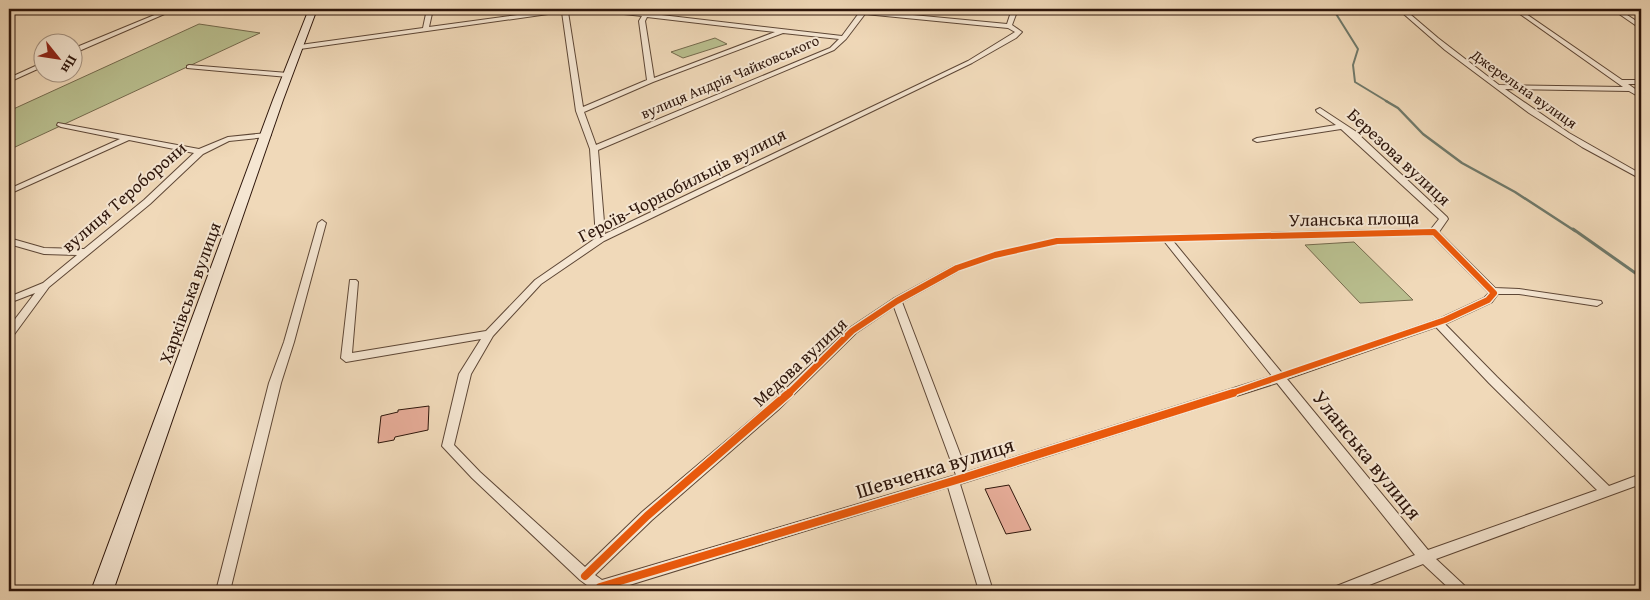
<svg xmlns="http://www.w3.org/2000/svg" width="1650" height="600" viewBox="0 0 1650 600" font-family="'Gentium Book Plus',serif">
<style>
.green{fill:#b9bf8f;stroke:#746a4d}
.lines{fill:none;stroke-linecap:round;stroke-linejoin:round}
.stream-far2{stroke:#6f796a;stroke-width:2}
.stream-far1{stroke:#6f796a;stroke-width:2.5}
.stream{stroke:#6f796a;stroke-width:3}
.building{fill:#e6ac98;stroke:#2e160b}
.street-casing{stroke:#5e4736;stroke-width:2}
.secondary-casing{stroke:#2e160b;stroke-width:2}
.street{fill:#f5e6d2;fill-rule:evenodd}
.secondary{fill:#f5e6d2;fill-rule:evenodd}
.cycleway-far1-casing{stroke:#f5e6d2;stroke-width:9}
.cycleway-casing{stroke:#f5e6d2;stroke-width:11}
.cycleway-far1{stroke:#e8590c;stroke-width:6}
.cycleway{stroke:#e8590c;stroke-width:8}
.labels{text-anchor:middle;stroke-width:4;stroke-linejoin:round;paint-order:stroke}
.far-street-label{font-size:15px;fill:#2e160b;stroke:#f5e6d2}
.street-label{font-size:18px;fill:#2e160b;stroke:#f5e6d2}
.near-street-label{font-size:21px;fill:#2e160b;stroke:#f5e6d2}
</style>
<rect width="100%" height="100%" fill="#f0d9b9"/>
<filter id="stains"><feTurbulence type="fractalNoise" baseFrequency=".004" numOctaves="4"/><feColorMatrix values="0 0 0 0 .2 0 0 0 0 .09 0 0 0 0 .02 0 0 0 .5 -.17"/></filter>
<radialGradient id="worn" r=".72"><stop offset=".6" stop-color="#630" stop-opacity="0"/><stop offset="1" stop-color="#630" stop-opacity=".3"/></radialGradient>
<!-- green -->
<path class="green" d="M199 24 260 33 13 148 9 147V111Z
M715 38 727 44 683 58 671 52Z
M1354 242 1413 300 1360 303 1305 245Z"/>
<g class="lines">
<!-- stream-far2 -->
<path class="stream-far2" d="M1333 9 1358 49 1353 65 1355 82 1388 102"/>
<!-- stream-far1 -->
<path class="stream-far1" d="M1386 101 1398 108 1423 134 1462 163 1515 192 1575 231"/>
<!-- stream -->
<path class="stream" d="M1573 229 1641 277"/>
</g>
<!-- building -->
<path class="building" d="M429 406 428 430 395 437 394 440 378 443 381 416 398 412V410Z
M1009 485 1031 530 1006 534 985 489Z"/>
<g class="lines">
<defs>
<path id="street" d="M169 9H176L72 54V49Z
M427 9H433L429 27 561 9H610L842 36 859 13 835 11 832 9H850L1007 24 1012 9H1018L1012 25 1022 32 1016 38 972 63 604 241 541 284 493 336 471 374 454 445 480 472 585 567 642 512 770 404 848 329 893 299 954 266 992 253 1057 238 1431 229 1439 219 1341 129 1257 142 1253 140 1257 138 1336 125 1317 112 1316 110 1320 108 1355 131 1447 217 1448 219 1439 232 1495 288 1519 289 1601 301 1602 303 1597 306 1519 294H1498L1492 302 1445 324 1497 377 1609 486 1641 474V484L1436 559 1466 587 1468 591H1452L1423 564 1354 591H1332L1334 587 1415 555 1277 383 960 484 993 591H979L948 487 610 591H595L580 580 472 478 442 446 459 374 481 339 346 362 341 358 350 280H356L358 282 352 353 486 331 535 280 596 238 590 149 576 111 562 12 300 49 297 47 300 45 423 28ZM597 11 642 16 639 21 647 80 583 107 568 12ZM865 14 1008 28 1015 32 968 61 605 234 598 150 834 50 846 39ZM647 17 775 32 654 78 645 21ZM783 33 839 39 830 48 596 145 584 112 653 82ZM1432 235 1489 293 1484 298 1441 318 1282 373 1173 241ZM1164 241 1272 376 967 472 902 302 960 270 998 257 1057 244ZM894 307 956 475 602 580 595 575 652 520 778 410 856 333ZM1436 327 1489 383 1597 490 1428 550 1287 379Z
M1398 9H1404L1438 38 1499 85 1623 87 1513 9H1519L1622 80H1641V84H1628L1641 93V98L1629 91 1505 89 1569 133 1641 174V179L1582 147 1529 113 1445 50Z
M1612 9H1618L1641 24V29Z
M42 63V67L9 82V78Z
M189 65 288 73 291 75 288 77 187 68V66Z
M58 123 199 149 228 137 267 133 271 135 267 137 229 141 203 154 150 204 49 287 13 336 9 337V327L35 293 9 303V297L43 283 77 255 44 254 9 244V238L44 248 84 249 144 200 194 153 129 140 9 194V189L120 139 61 127 57 125Z
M322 220 326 223 294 342 281 383 230 591H216L269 383 284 342 318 223Z"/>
<path id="secondary" d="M309 9H317L283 100 113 591H91L273 100Z"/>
</defs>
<!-- street casing -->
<use href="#street" class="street-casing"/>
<!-- secondary casing -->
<use href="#secondary" class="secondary-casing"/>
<!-- street -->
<use href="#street" class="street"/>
<!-- secondary -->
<use href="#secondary" class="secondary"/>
<defs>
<path id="cycleway-far1" d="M788 394 852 331 897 301 957 268 995 255 1057 241 1434 232 1494 293 1488 300 1445 320 1229 394"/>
<path id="cycleway" d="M585 576 647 516 789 393
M600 587 963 478 1233 393"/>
</defs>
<!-- cycleway-far1 casing -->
<use href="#cycleway-far1" class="cycleway-far1-casing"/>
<!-- cycleway casing -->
<use href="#cycleway" class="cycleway-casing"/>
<!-- cycleway-far1 -->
<use href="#cycleway-far1" class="cycleway-far1"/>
<!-- cycleway -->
<use href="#cycleway" class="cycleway"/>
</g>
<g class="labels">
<!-- far-street labels -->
<g class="far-street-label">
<text transform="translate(730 77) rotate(-23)" y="5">вулиця Андрія Чайковського</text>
<text transform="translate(1524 89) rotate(35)" y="5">Джерельна вулиця</text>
</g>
<!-- street labels -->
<g class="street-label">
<text transform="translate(1399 157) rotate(43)" y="6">Березова вулиця</text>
<text transform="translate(682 185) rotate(-27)" y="6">Героїв-Чорнобильців вулиця</text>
<text transform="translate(124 197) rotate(-41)" y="6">вулиця Тероборони</text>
<text transform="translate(1354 219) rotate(-1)" y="6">Уланська площа</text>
<text transform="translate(190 293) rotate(-70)" y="6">Харківська вулиця</text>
<text transform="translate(800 362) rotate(-43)" y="6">Медова вулиця</text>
</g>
<!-- near-street labels -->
<g class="near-street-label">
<text transform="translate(1367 455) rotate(51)" y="7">Уланська вулиця</text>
<text transform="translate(935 468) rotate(-17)" y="7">Шевченка вулиця</text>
</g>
</g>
<!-- margin -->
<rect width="1650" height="600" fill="none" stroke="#f0d9b9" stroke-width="30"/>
<rect x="10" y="10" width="1630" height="580" fill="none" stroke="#2e160b" stroke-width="2.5"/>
<rect x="15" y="15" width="1620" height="570" fill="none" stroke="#2e160b"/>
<!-- north arrow -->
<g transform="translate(58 58) rotate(120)"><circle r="24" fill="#f5e6d2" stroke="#a59382"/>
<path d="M0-4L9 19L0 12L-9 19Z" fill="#8f2418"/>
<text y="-8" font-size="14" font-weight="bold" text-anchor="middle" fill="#2e160b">Пн</text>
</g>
<rect width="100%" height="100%" filter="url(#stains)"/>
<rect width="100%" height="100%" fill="url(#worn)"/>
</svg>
